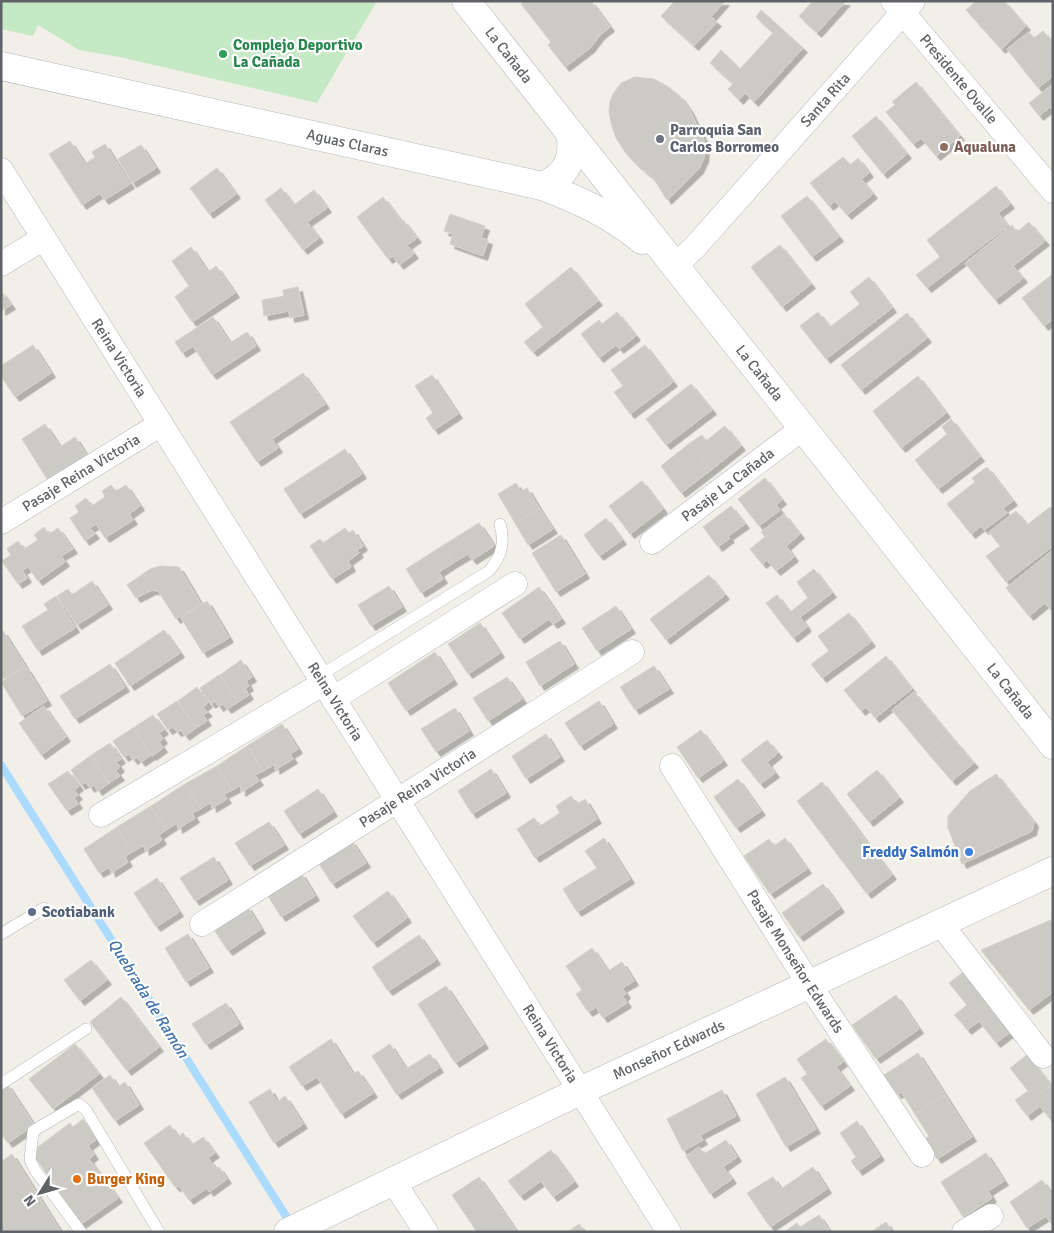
<svg xmlns="http://www.w3.org/2000/svg" width="1054" height="1233" viewBox="0 0 1054 1233" font-family="Signika,sans-serif">
<style>
.pitch{fill:#c5e8c5}
.lines{fill:none;stroke-linecap:round;stroke-linejoin:round}
.stream{stroke:#aadaff;stroke-width:8}
.building{fill:#cccac5;stroke:#d6d1c6;filter:url(#shadow)}
.service-casing{stroke:#b5b8bc;stroke-width:12}
.minor-casing{stroke:#b5b8bc;stroke-width:25}
.tertiary-casing{stroke:#b5b8bc;stroke-width:29}
.service{stroke:#fff;stroke-width:11}
.minor{stroke:#fff;stroke-width:24}
.tertiary{stroke:#fff;stroke-width:28}
.leisure-dot{fill:#2e9e5b;stroke:#fff;stroke-width:2}
.worship-dot{fill:#6b7280;stroke:#fff;stroke-width:2}
.education-dot{fill:#8d6e63;stroke:#fff;stroke-width:2}
.shop-dot{fill:#3f7fe0;stroke:#fff;stroke-width:2}
.service-dot{fill:#5c6f8a;stroke:#fff;stroke-width:2}
.food-dot{fill:#e8710a;stroke:#fff;stroke-width:2}
.labels{text-anchor:middle;stroke-width:4.5;stroke-linejoin:round;paint-order:stroke}
.leisure-label{font-size:15px;font-weight:bold;fill:#27864d;stroke:#fff;text-anchor:start}
.street-label{font-size:15px;fill:#5f6368;stroke:#fff}
.worship-label{font-size:15px;font-weight:bold;fill:#5b616d;stroke:#fff;text-anchor:start}
.education-label{font-size:15px;font-weight:bold;fill:#785e54;stroke:#fff;text-anchor:start}
.shop-label{font-size:15px;font-weight:bold;fill:#366cbe;stroke:#fff;text-anchor:end}
.service-label{font-size:15px;font-weight:bold;fill:#4e5e75;stroke:#fff;text-anchor:start}
.food-label{font-size:15px;font-weight:bold;fill:#c56008;stroke:#fff;text-anchor:start}
.water-label{font-size:16px;font-style:italic;fill:#4174aa;stroke:#fff}
</style>
<defs>
<filter id="shadow"><feDropShadow dx="4.5" dy="4.5" stdDeviation="0" flood-color="#0004"/></filter>
</defs>
<rect width="100%" height="100%" fill="#f1efe8"/>
<!-- pitch -->
<path class="pitch" d="M1 1H377L317 103 120 57 79 50 38 25 33 36 1 29Z"/>
<g class="lines">
<!-- stream -->
<path class="stream" d="M1 765 291 1224"/>
</g>
<!-- building -->
<path class="building" d="M524 1H591L610 27 600 35 590 48 565 67 548 45 551 42 521 4Z
M675 1H725L711 17 717 22 694 46 661 16Z
M813 1H846L817 33 799 16Z
M977 1H1004L1026 26 1001 49 966 10Z
M761 10 803 48 754 102 745 93 739 100 728 89 733 84 710 63 721 50 740 69 773 33 756 17Z
M1043 31 1053 43V76L1038 88 1007 49 1029 32 1034 38Z
M635 77 654 79 667 86 680 96 689 109 704 140 705 150 704 158 699 169 667 200 654 179 633 161 625 152 616 138 611 123 609 111 610 101 613 94 621 83Z
M916 82 960 136 936 156 921 138 913 144 886 112 895 105 892 102Z
M1053 84V111L1050 107 1039 116 1029 103Z
M876 116 907 154 883 174 852 136Z
M70 141 85 164 95 157 92 152 105 144 130 184 104 200 100 193 82 205 49 154Z
M141 145 156 168 132 183 118 159Z
M843 157 850 165 858 158 869 173 861 179 873 194 847 215 835 201 829 206 810 183Z
M217 168 236 194 209 214 190 188Z
M996 186 1010 204 998 213 1008 226 927 288 916 275 940 257 927 240Z
M281 188 294 205 314 190 327 208 307 222 319 238 303 250 265 200Z
M807 196 839 237 812 257 781 216Z
M383 197 402 222 403 220 417 238 407 245 414 254 399 265 393 256 388 259 357 217Z
M450 214 485 226 481 238 488 240 483 256 450 244 453 234 444 231Z
M1029 222 1045 241 1013 266 1023 278 995 300 965 263 1012 225 1017 232Z
M780 245 811 284 782 307 751 267Z
M191 247 208 272 216 266 235 293 192 322 175 297 189 286 172 261Z
M571 267 598 301 533 352 524 342 543 327 525 304Z
M1053 274V319L1044 326 1022 298Z
M869 277 892 308 826 359 800 326 818 312 830 327 860 304 850 292Z
M298 287 304 315 290 318 289 311 264 316 262 300 284 296 283 290Z
M1 291 11 305 1 311Z
M617 312 636 336 619 349 616 345 599 358 581 334 599 320 602 324Z
M907 313 927 338 861 390 841 365Z
M213 317 230 343 247 332 256 346 212 375 193 346 182 353 175 342Z
M33 345 51 373 15 397 1 376V366Z
M645 345 673 382 630 414 614 392 623 386 611 370Z
M303 373 325 404 272 439 278 448 257 462 230 422Z
M432 375 458 414 434 430 426 418 433 413 415 386Z
M918 376 946 413 901 448 873 411Z
M691 384 712 410 666 445 646 419Z
M951 419 980 457 938 489 915 460 947 434 942 427Z
M45 424 60 447 75 437 91 462 52 487 22 439Z
M725 426 741 446 711 470 690 443 702 435 706 441Z
M690 443 711 470 681 493 661 466Z
M345 449 362 474 300 514 284 489Z
M987 467 1013 501 1003 508 1007 513 984 530 981 526 971 534 947 504 975 482 972 478Z
M765 478 782 500 776 505 780 510 759 526 738 499Z
M642 481 663 509 630 534 609 506Z
M516 483 521 492 527 488 539 508 515 523 498 494Z
M111 485 116 491 126 485 140 506 129 514 133 520 105 538 96 524 90 528 95 534 85 541 70 518 79 512 75 506 86 498 92 506 105 497 102 491Z
M731 506 745 524 728 536 730 538 718 547 703 527Z
M1050 507 1053 510V546L1006 582 986 556 1000 546 989 532 1016 511 1027 525Z
M539 508 553 529 528 545 515 523Z
M784 514 800 534 786 546 794 557 776 571 767 560 762 564 750 549 765 537 761 532Z
M606 518 622 540 599 556 584 535Z
M479 523 494 546 472 560 468 554 453 563 442 546Z
M44 527 49 534 58 528 73 549 61 556 65 562 38 581 28 567 22 570 27 578 18 584 2 561 11 555 7 549 18 541 24 549 38 540 34 535Z
M345 528 349 533 353 530 363 546 357 550 359 553 348 561 351 567 332 579 310 546 320 539 323 543Z
M561 535 585 574 556 592 532 553Z
M442 546 453 563 439 572 443 579 421 593 406 569Z
M1053 550V613L1045 603 1029 616 1006 588Z
M160 566 179 567 201 604 176 619 158 591 152 590 136 598 127 585 150 569Z
M814 569 832 593 800 617 807 627 793 638 766 603 777 595 790 612 808 598 797 582Z
M709 575 725 595 666 640 650 619Z
M92 581 108 605 77 625 57 596 68 589 72 595Z
M389 586 402 607 371 626 358 605Z
M539 587 561 619 553 624 549 619 520 639 502 613Z
M56 596 75 628 38 651 22 626 48 610 44 604Z
M207 601 229 638 203 653 181 618Z
M616 606 631 629 597 651 582 628Z
M849 613 871 642 822 678 811 664 829 651 818 636Z
M480 623 500 653 468 674 448 644Z
M164 630 180 653 130 686 115 663Z
M3 631 25 666 1 680V632Z
M560 641 574 664 540 686 526 662Z
M435 652 453 680 406 711 388 683Z
M886 656 912 689 875 718 866 707 861 711 844 690Z
M241 660 252 677 246 681 249 686 245 689 249 695 238 702 220 675Z
M110 664 125 687 75 719 60 696Z
M654 666 669 689 635 710 620 687Z
M26 667 47 701 22 716 1 682Z
M219 675 238 702 227 709 223 704 219 707 215 701 211 704 200 688Z
M507 677 522 699 488 721 473 698Z
M197 687 208 703 203 707 208 712 203 715 207 721 196 728 178 701Z
M914 692 948 733 926 751 892 710Z
M177 701 196 728 185 736 181 730 177 732 173 727 168 730 157 714Z
M599 701 613 724 580 746 565 723Z
M44 706 66 737 41 755 19 723Z
M455 708 469 731 436 752 421 729Z
M153 715 164 730 159 733 163 739 159 742 163 748 152 756 133 728Z
M282 724 298 749 290 754 293 759 275 770V764L263 771 247 746Z
M133 728 151 755 141 762 137 757 133 760 129 754 124 757 113 741Z
M701 730 723 761 698 778 677 747Z
M948 733 974 763 952 781 926 751Z
M546 734 560 757 526 779 512 756Z
M767 740 778 753 767 762 775 773 760 784 741 760Z
M110 743 121 759 116 762 120 767 116 771 120 776 109 783 90 756Z
M247 746 263 771 255 775 259 781 241 792V785L232 790 217 766Z
M90 756 109 783 98 791 94 785 90 788 86 782 81 785 71 770Z
M217 766 232 790 224 794 227 799 212 808 211 802 200 809 185 784Z
M491 769 506 793 472 814 458 791Z
M877 770 899 798 869 822 847 794Z
M68 771 79 786 74 790 78 795 74 798 78 804 67 811 48 784Z
M996 774 1034 822 1032 831 962 864 948 828V816L970 791Z
M738 779 761 811 736 828 714 797Z
M822 782 892 875 867 894 797 801Z
M185 784 200 809 192 813 195 818 178 829 177 823 166 830 151 806Z
M318 789 333 812 299 834 284 811Z
M571 796 577 804 585 799 597 819 535 858 517 829 534 818 540 826 560 813 556 806Z
M151 806 166 830 159 835 162 840 145 851 144 845 132 852 117 827Z
M269 822 284 845 250 866 235 843Z
M117 827 132 852 125 857 128 862 111 873 110 867 99 873 84 849Z
M604 838 630 879 577 912 563 889 597 868 585 851Z
M785 838 807 869 770 894 744 856 769 839 774 846Z
M351 840 366 863 332 884 318 862Z
M214 857 228 880 195 901 180 878Z
M301 873 315 896 281 917 267 894Z
M157 878 179 912 156 927 134 893Z
M823 884 840 908 799 937 782 913Z
M388 891 407 918 373 943 353 916Z
M247 906 261 929 228 951 213 928Z
M1053 919V992L1029 1010 981 950Z
M188 934 209 968 186 982 165 948Z
M419 935 436 960 388 991 372 967Z
M592 948 608 971 622 962 634 981 622 988 626 994 623 997 627 1003 603 1018 596 1007 588 1012 576 994 582 990 566 966Z
M91 960 107 980 80 1001 64 980Z
M966 970 990 1000 961 1022 954 1015 967 1005 949 983Z
M446 986 484 1044 455 1063 418 1004Z
M896 995 919 1029 876 1059 852 1025Z
M121 997 159 1047 127 1071 90 1022Z
M990 1000 1013 1030 996 1043 979 1021 967 1030 961 1022Z
M226 1003 239 1024 206 1045 192 1024Z
M331 1039 353 1074 358 1071 373 1093 341 1114 317 1077 302 1086 289 1067Z
M826 1039 843 1062 836 1067 850 1086 821 1106 801 1078 807 1074 797 1059Z
M75 1044 99 1074 53 1109 29 1079Z
M390 1044 406 1069 430 1054 439 1068 397 1095 372 1056Z
M918 1053 945 1095 915 1114 901 1092 897 1094 884 1075Z
M1027 1055 1051 1085 1021 1108 1015 1100 1028 1091 1010 1068Z
M110 1075 118 1087 125 1082 139 1105 115 1121 92 1088Z
M785 1077 816 1129 786 1147 756 1094Z
M7 1084 34 1125 8 1143 1 1133V1088Z
M1051 1085 1053 1088V1123L1040 1106 1027 1116 1021 1108Z
M270 1089 277 1102 285 1096 303 1124 274 1143 249 1102Z
M722 1090 736 1116 700 1135 703 1140 683 1151 667 1119Z
M945 1095 972 1137 937 1159 924 1140 929 1136 915 1114Z
M83 1119 97 1139 88 1146 94 1155 89 1159 118 1198 81 1224 35 1157 38 1147 70 1123 73 1127Z
M857 1121 880 1156 858 1171 851 1161 856 1157 840 1133Z
M170 1125 178 1137 183 1133 192 1145 203 1137 215 1153 208 1158 216 1169 219 1167 227 1179 209 1192 207 1188 189 1200 179 1186 175 1187 144 1143Z
M726 1140 737 1157 723 1167 732 1179 710 1194 686 1156 699 1147 704 1154Z
M551 1150 574 1182 553 1197 541 1181 520 1196 508 1181Z
M986 1153 1004 1181 988 1191 992 1198 963 1217 941 1182Z
M12 1154 61 1232H1V1162Z
M813 1167 827 1189 770 1227 747 1193 773 1177 781 1189Z
M479 1177 517 1232H477L452 1195Z
M1042 1180 1053 1196V1226L1046 1216 1027 1228 1010 1202Z
M819 1215 830 1232H784L797 1223 800 1227Z
M886 1222 892 1232H871Z
M579 1224 585 1232H568Z"/>
<g class="lines">
<defs>
<path id="service" d="M319 676 489 571C502 556 505 543 500 524
M1 934 44 908
M1 1084 86 1029
M81 1232 35 1170 30 1160 33 1131 79 1104 86 1110 159 1232"/>
<g id="minor">
<path id="s1" d="M893 1 1053 191"/>
<path id="s2" d="M1 170 669 1232"/>
<path d="M1 264 44 238"/>
<path id="s3" d="M675 266 695 247 913 1"/>
<path id="s4" d="M1 522 161 424"/>
<path id="s5" d="M652 542 803 428"/>
<path d="M333 699 515 584"/>
<path id="s6" d="M672 766 809 984 922 1155"/>
<path d="M101 815 324 683"/>
<path d="M940 923 1043 1056"/>
<path id="s7" d="M202 924 632 652"/>
<path d="M393 1181 426 1232"/>
<path d="M964 1232 991 1216"/>
</g>
<g id="tertiary">
<path id="s8" d="M466 1 1053 745"/>
<path id="s9" d="M1 66 542 186C579 200 612 215 642 240"/>
<path d="M542 186C567 176 575 158 570 133"/>
<path id="s10" d="M288 1232 580 1091 1053 871"/>
</g>
</defs>
<!-- service casing -->
<use href="#service" class="service-casing"/>
<!-- minor casing -->
<use href="#minor" class="minor-casing"/>
<!-- tertiary casing -->
<use href="#tertiary" class="tertiary-casing"/>
<!-- service -->
<use href="#service" class="service"/>
<!-- minor -->
<use href="#minor" class="minor"/>
<!-- tertiary -->
<use href="#tertiary" class="tertiary"/>
</g>
<!-- markers -->
<circle class="leisure-dot" cx="223" cy="54" r="5"/>
<circle class="worship-dot" cx="660" cy="139" r="5"/>
<circle class="education-dot" cx="944" cy="147" r="5"/>
<circle class="shop-dot" cx="969" cy="852" r="5"/>
<circle class="service-dot" cx="32" cy="912" r="5"/>
<circle class="food-dot" cx="77" cy="1179" r="5"/>
<g class="labels">
<!-- leisure labels -->
<g class="leisure-label">
<text x="233" y="50">Complejo Deportivo<tspan x="233" dy="17">La Cañada</tspan></text>
</g>
<!-- street labels -->
<g class="street-label">
<text dy="5" stroke="none"><textPath href="#s8" startOffset="69">La Cañada</textPath></text>
<text dy="5" stroke="none"><textPath href="#s1" startOffset="102">Presidente Ovalle</textPath></text>
<text dy="5" stroke="none"><textPath href="#s3" startOffset="224">Santa Rita</textPath></text>
<text dy="5" stroke="none"><textPath href="#s9" startOffset="355">Aguas Claras</textPath></text>
<text dy="5" stroke="none"><textPath href="#s2" startOffset="222">Reina Victoria</textPath></text>
<text dy="5" stroke="none"><textPath href="#s8" startOffset="474">La Cañada</textPath></text>
<text dy="5" stroke="none"><textPath href="#s4" startOffset="94">Pasaje Reina Victoria</textPath></text>
<text dy="5" stroke="none"><textPath href="#s5" startOffset="95">Pasaje La Cañada</textPath></text>
<text dy="5" stroke="none"><textPath href="#s8" startOffset="879">La Cañada</textPath></text>
<text dy="5" stroke="none"><textPath href="#s2" startOffset="628">Reina Victoria</textPath></text>
<text dy="5" stroke="none"><textPath href="#s7" startOffset="255">Pasaje Reina Victoria</textPath></text>
<text dy="5" stroke="none"><textPath href="#s6" startOffset="231">Pasaje Monseñor Edwards</textPath></text>
<text dy="5" stroke="none"><textPath href="#s2" startOffset="1032">Reina Victoria</textPath></text>
<text dy="5" stroke="none"><textPath href="#s10" startOffset="422">Monseñor Edwards</textPath></text>
</g>
<!-- worship labels -->
<g class="worship-label">
<text x="670" y="135">Parroquia San<tspan x="670" dy="17">Carlos Borromeo</tspan></text>
</g>
<!-- education labels -->
<g class="education-label">
<text x="954" y="152">Aqualuna</text>
</g>
<!-- shop labels -->
<g class="shop-label">
<text x="959" y="857">Freddy Salmón</text>
</g>
<!-- service labels -->
<g class="service-label">
<text x="42" y="917">Scotiabank</text>
</g>
<!-- food labels -->
<g class="food-label">
<text x="87" y="1184">Burger King</text>
</g>
<!-- water labels -->
<g class="water-label">
<text transform="translate(149 998) rotate(58)" y="6">Quebrada de Ramón</text>
</g>
</g>
<!-- border -->
<rect width="1054" height="1233" fill="none" stroke="#5f6368" stroke-width="5"/>
<!-- north arrow -->
<g transform="translate(40 1193) rotate(233)" stroke="#ffffff" stroke-width="4" paint-order="stroke">
<path d="M0-4L9 19L0 12L-9 19Z" fill="#5f6368"/>
<text y="-8" font-size="14" font-weight="bold" text-anchor="middle" fill="#5f6368">N</text>
</g>
</svg>
